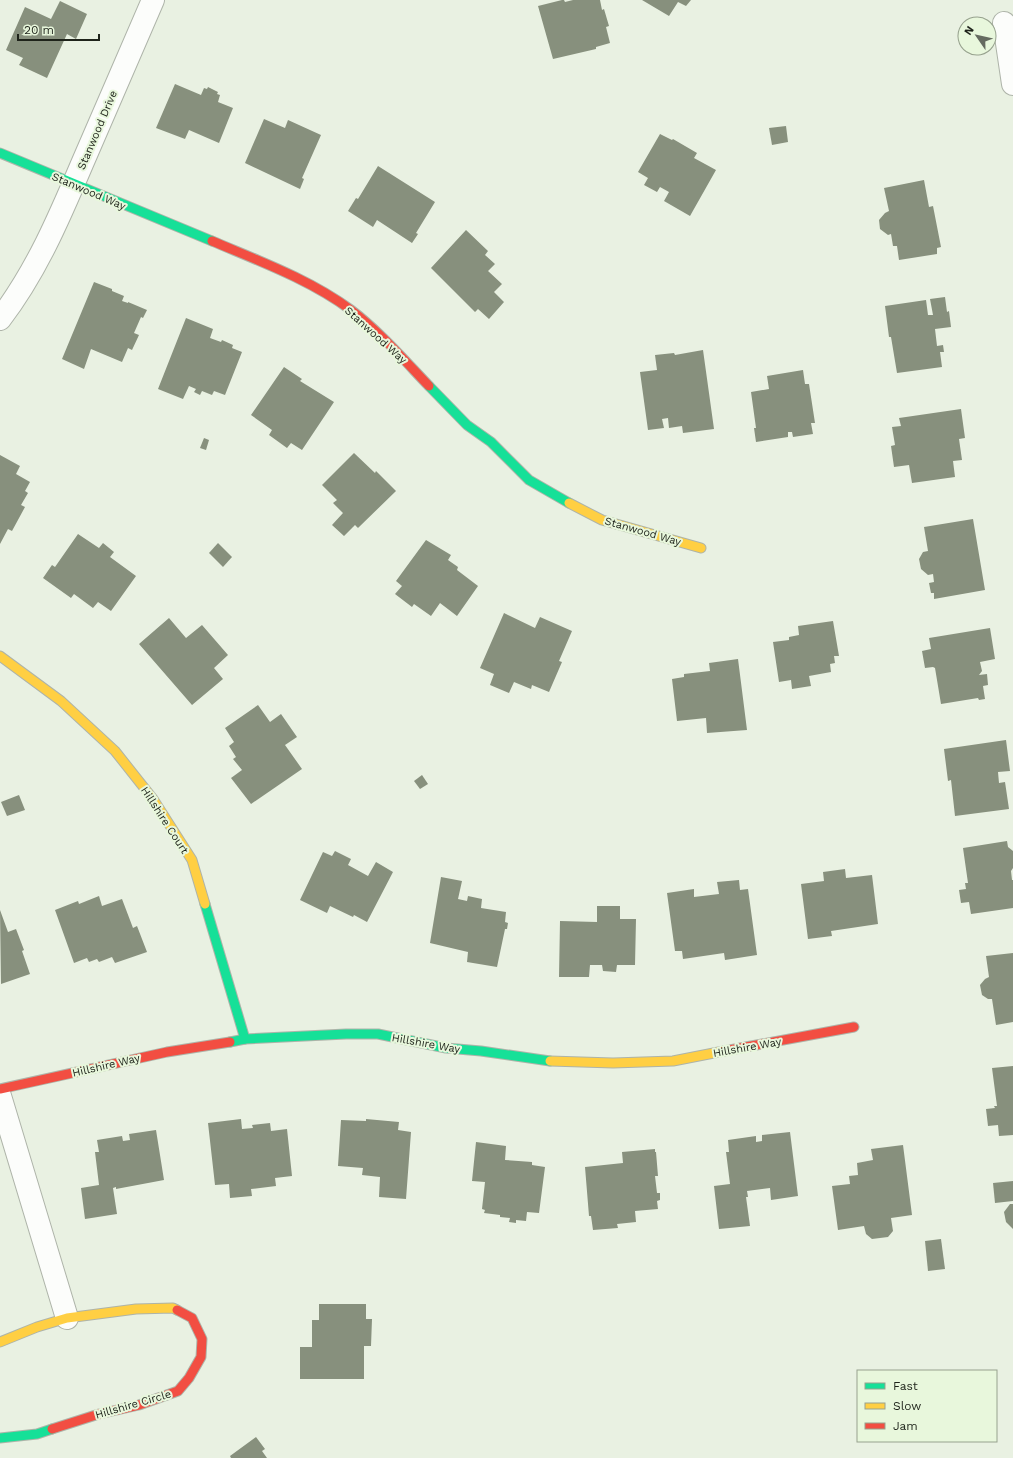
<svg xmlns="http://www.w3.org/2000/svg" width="1013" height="1458" font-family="'Work Sans',sans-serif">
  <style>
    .building { fill: #87907d }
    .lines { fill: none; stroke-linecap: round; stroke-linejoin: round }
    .street-casing { stroke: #aeb4a9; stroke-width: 24 }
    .fast-casing { stroke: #aeb4a9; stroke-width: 11 }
    .slow-casing { stroke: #aeb4a9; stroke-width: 11 }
    .jam-casing { stroke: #aeb4a9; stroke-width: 11 }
    .street { stroke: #fcfdfb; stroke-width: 22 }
    .fast { stroke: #16e098; stroke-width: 9 }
    .slow { stroke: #ffcf43; stroke-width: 9 }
    .jam { stroke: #f24e42; stroke-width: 9 }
    .labels { text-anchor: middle; stroke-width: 4; stroke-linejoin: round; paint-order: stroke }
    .street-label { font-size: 11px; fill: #1e231a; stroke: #e8f7dc }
  </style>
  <rect width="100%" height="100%" fill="#e9f1e2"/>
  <g class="building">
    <polygon points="562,0 564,0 565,2 573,0 600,0 602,10 604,9 609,26 606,27 610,43 596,47 596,49 553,59 538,6"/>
    <polygon points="642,0 691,0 686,6 678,2 669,16"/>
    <polygon points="60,1 87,14 76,39 67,34 47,78 19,65 23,58 6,50 25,7 51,19"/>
    <polygon points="175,84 201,95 204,88 207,89 208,87 218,92 217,94 220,95 218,102 233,108 219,143 189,130 185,139 156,128"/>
    <polygon points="264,119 285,128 288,120 321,135 302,178 304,179 300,189 245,163"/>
    <polygon points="786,126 788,142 772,145 769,128"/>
    <polygon points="660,134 672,140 673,139 697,153 694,158 716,170 690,216 664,201 669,192 660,187 657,192 644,185 648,178 638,172"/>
    <polygon points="378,166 435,202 416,233 418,234 412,243 377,220 373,227 348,211 356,198 358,199"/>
    <polygon points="924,180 929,207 933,206 941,247 937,248 937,254 899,260 897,246 893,246 891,234 888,235 880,229 879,220 885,213 889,211 884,188"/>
    <polygon points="466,230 488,251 485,255 495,264 488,271 502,284 494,292 504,302 489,319 478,309 475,312 431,268"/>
    <polygon points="94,282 112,289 112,291 124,296 122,301 128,303 128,302 147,310 143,318 141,317 134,333 139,335 132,350 128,348 122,362 91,349 84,369 62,359"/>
    <polygon points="945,297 947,312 949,311 951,327 935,329 937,346 943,345 944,352 940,352 942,367 897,373 891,337 889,337 885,306 926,300 928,315 933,315 930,299"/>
    <polygon points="186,318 213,329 210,338 221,342 222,340 233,345 232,348 242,352 225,395 214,391 212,395 202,391 200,395 194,392 196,389 189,386 183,399 158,389"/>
    <polygon points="703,350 714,429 683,433 682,426 669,428 668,418 662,419 664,428 648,430 640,372 657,370 655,355 674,353 675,355"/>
    <polygon points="284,367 302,379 300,381 334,402 302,450 291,443 287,448 269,435 272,430 251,415"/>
    <polygon points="803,370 805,384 809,384 815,423 811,423 813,434 793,437 792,432 788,432 788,437 756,442 754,428 756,428 751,392 769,389 767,376"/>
    <polygon points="961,409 965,438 959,439 962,460 953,461 955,477 912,483 909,465 894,467 891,446 895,445 892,427 901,426 899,418"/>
    <polygon points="204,438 209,440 206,450 200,448"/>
    <polygon points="354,453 375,473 376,471 396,491 358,528 355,525 344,536 332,525 343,513 333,503 337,500 322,485"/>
    <polygon points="0,455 20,466 16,474 30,482 25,491 28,493 21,505 25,507 12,531 8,529 0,544"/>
    <polygon points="973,519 985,590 934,599 934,593 931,593 929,583 934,582 933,574 928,575 921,569 919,559 923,552 928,551 924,527"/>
    <polygon points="78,534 99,548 103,543 114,552 110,557 136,576 111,611 98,602 93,608 74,594 71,598 43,578 52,565 55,567"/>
    <polygon points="426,540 451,555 448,560 458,567 457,570 478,586 457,616 440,603 431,616 414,604 412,607 395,594 402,586 396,581"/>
    <polygon points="218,543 232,557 223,567 209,553"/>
    <polygon points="504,613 535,628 540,617 572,631 559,661 562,662 549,692 532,685 531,689 514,682 509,693 490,685 494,674 480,668"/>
    <polygon points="169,618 186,638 202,625 228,655 214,668 223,679 192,705 139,644"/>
    <polygon points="833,621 839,656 834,656 835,663 830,664 831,672 809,676 811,686 792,689 791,680 779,682 773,642 789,640 789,637 799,635 798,626"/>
    <polygon points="990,628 995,659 980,662 982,671 979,675 987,674 988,685 983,686 985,699 979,700 978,698 941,704 935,668 933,667 925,668 922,651 931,649 929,638"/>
    <polygon points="738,659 747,730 707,733 706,718 677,721 672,679 684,677 684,674 710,671 709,663"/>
    <polygon points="258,705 270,722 281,714 297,737 285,745 302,769 251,804 231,778 242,770 233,759 236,757 229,746 234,742 225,728"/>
    <polygon points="1006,740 1010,771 998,772 999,783 1005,782 1009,809 955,816 951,780 948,781 944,749"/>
    <polygon points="422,775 428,784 420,789 414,781"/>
    <polygon points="19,795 25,810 7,816 1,802"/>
    <polygon points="1007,841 1008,847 1013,851 1013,868 1011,871 1012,880 1013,880 1013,908 971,914 969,902 961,903 959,890 966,889 965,883 968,883 963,848"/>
    <polygon points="335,851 351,859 348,865 368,876 376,862 393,872 367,922 354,915 353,917 330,906 327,913 300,900 323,852 332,856"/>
    <polygon points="845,869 846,878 872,875 878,924 831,931 832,936 808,939 801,884 824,881 823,872"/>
    <polygon points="441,877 462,881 458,899 467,901 468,896 482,899 481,908 506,912 505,922 508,923 507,929 505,929 497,967 467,962 468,952 430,943"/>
    <polygon points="739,880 740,890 748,889 757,955 725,960 724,953 683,959 682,951 675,951 667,893 694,889 694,897 719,894 717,882"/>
    <polygon points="99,896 102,906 122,899 133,928 137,926 147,952 115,963 112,957 99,962 97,959 89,962 87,958 74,963 55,910 78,901 79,904"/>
    <polygon points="597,906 620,906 620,919 636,919 635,965 617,965 616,972 603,971 602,965 590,965 589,977 559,977 560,921 597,922"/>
    <polygon points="0,910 8,932 16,929 24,950 22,951 30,974 1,984"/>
    <polygon points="1013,953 1013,1022 996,1025 992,999 988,999 982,995 980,985 985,979 989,977 986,956"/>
    <polygon points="1013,1066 1013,1135 999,1136 998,1125 988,1126 986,1109 995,1108 994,1106 997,1106 992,1068"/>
    <polygon points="241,1119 242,1129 253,1128 252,1125 270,1123 271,1131 287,1129 292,1176 275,1178 276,1186 251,1189 252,1196 230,1198 229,1184 215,1185 208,1123"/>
    <polygon points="366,1119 399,1122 398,1130 411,1132 406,1199 379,1197 380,1177 362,1175 363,1168 338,1166 341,1120 366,1121"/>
    <polygon points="156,1130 164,1180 116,1189 116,1187 113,1188 117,1214 85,1219 81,1188 99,1185 95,1152 99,1152 97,1140 122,1136 123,1141 130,1140 129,1134"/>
    <polygon points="790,1132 798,1196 771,1200 770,1188 747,1191 748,1197 746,1197 750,1226 719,1229 714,1186 730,1184 726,1152 729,1152 728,1140 756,1136 756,1142 762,1141 762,1135"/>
    <polygon points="476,1142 506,1146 505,1160 532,1162 532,1165 545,1167 539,1213 527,1212 526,1221 516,1220 516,1223 509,1222 510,1218 500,1217 500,1215 484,1213 485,1210 482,1209 485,1182 472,1181"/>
    <polygon points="903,1145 912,1215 891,1218 893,1231 888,1237 872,1239 866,1234 864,1226 838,1230 832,1186 850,1184 849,1176 858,1175 857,1163 873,1160 871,1149"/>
    <polygon points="655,1149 655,1152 656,1152 658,1176 655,1176 657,1193 660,1193 660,1200 657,1201 658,1209 635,1211 636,1222 617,1224 618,1228 593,1230 591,1216 589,1216 585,1167 623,1163 622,1152"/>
    <polygon points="1013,1181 1013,1201 995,1203 993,1183"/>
    <polygon points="1010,1204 1013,1204 1013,1229 1006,1222 1004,1212"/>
    <polygon points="941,1239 945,1269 928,1271 925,1241"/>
    <polygon points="319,1304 366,1304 366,1319 372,1319 371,1346 364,1346 364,1379 300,1379 300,1347 312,1347 312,1320 319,1320"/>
    <polygon points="256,1437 265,1449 262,1451 267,1458 231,1458 230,1456"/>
  </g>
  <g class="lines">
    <g class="street-casing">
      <g id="street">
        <polyline points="1004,23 1013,84"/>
        <path d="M0,319C36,272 59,218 82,164C106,109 129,55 153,0"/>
        <polyline points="0,1096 67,1318"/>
      </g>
    </g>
    <g class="fast-casing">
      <g id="fast">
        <polyline points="0,153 212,241"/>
        <polyline points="429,386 467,425 491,442 529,480 569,503"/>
        <polyline points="205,904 245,1039"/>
        <polyline points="230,1042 245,1039 346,1034 378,1034 446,1048 481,1051 550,1061"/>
        <polyline points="0,1438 37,1434 52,1429"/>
      </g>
    </g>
    <g class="slow-casing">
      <g id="slow">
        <polyline points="569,503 602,520 701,548"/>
        <polyline points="0,656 61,701 115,751 153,799 192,860 205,904"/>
        <polyline points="550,1061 613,1063 673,1061 724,1051"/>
        <polyline points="0,1342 37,1327 67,1318 136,1309 173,1308 177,1310"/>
      </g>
    </g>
    <g class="jam-casing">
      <g id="jam">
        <path d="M212,241C259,261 309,279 351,310C379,331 405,361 429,386"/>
        <polyline points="724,1051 854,1027"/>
        <polyline points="0,1089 167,1052 230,1042"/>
        <polyline points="52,1429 99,1414 139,1405 178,1391 189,1378 201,1357 202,1339 192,1318 177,1310"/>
      </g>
    </g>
    <use href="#street" class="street"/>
    <use href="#fast" class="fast"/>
    <use href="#slow" class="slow"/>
    <use href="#jam" class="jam"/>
  </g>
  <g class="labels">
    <g class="street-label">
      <text transform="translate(97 130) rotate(-67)" y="4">Stanwood Drive</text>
      <text transform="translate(89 191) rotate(23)" y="4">Stanwood Way</text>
      <text transform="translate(376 335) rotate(42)" y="4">Stanwood Way</text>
      <text transform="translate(643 531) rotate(16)" y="4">Stanwood Way</text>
      <text transform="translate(165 820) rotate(57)" y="4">Hillshire Court</text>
      <text transform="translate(426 1043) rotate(10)" y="4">Hillshire Way</text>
      <text transform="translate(747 1047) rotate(-10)" y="4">Hillshire Way</text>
      <text transform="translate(106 1065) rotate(-13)" y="4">Hillshire Way</text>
      <text transform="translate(133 1404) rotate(-16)" y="4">Hillshire Circle</text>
    </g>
  </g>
  <rect x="857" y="1370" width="140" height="72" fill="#e8f7dc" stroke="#97a28e"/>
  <rect x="865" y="1383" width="20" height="6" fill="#16e098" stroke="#97a28e"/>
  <text x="893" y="1390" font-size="12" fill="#1e231a">Fast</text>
  <rect x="865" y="1403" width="20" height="6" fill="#ffcf43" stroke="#97a28e"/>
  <text x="893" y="1410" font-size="12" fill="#1e231a">Slow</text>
  <rect x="865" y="1423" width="20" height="6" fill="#f24e42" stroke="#97a28e"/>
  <text x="893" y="1430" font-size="12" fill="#1e231a">Jam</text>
  <g transform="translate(977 36) rotate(304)"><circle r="19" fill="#e8f7dc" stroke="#97a28e"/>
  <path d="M0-3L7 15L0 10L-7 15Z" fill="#656b60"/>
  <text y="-6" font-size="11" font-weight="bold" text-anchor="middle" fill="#1e231a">N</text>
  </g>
  <path d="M18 34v6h81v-6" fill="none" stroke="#1e231a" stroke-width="2"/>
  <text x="24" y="34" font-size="12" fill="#1e231a" stroke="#e8f7dc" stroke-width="3" paint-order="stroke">20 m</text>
</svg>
